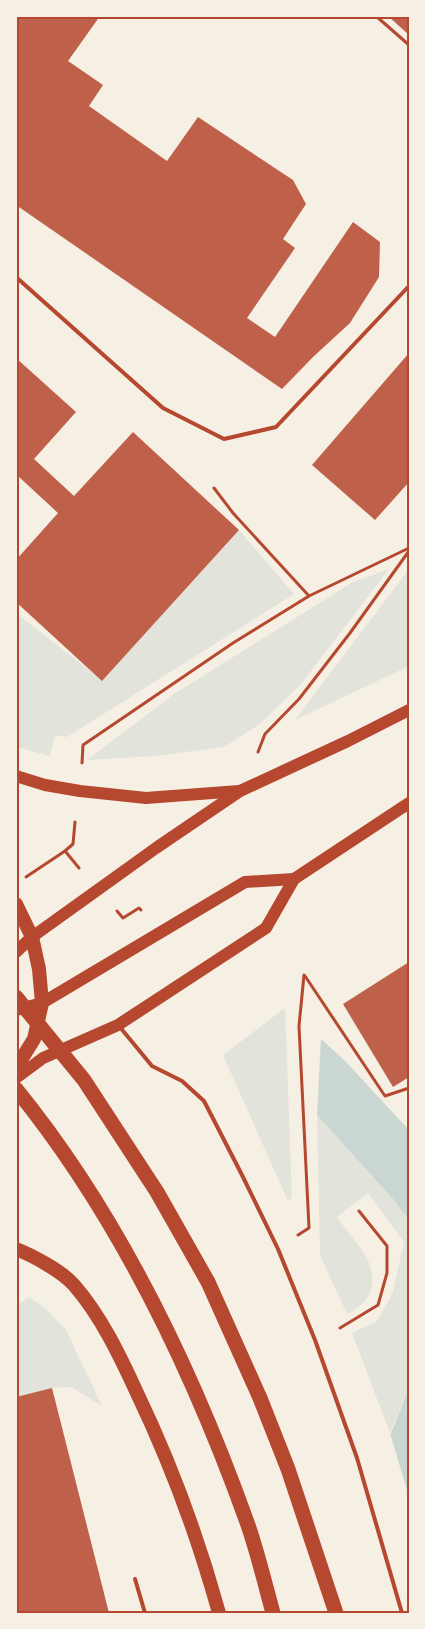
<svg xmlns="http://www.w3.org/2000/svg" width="425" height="1629" font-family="'Alegreya Sans',sans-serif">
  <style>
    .green { fill: #e2e4dc }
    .water { fill: #c9d6d2 }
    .pier { fill: #f6efe4 }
    .building { fill: #bf614a }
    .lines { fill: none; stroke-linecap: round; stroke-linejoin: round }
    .path { stroke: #b5482f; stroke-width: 3 }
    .service { stroke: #b5482f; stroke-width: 4 }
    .primary { stroke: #b5482f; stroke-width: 12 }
    .trunk { stroke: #b5482f; stroke-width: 14 }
    .motorway { stroke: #b5482f; stroke-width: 15 }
    .neatline { fill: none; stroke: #b5482f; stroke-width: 2 }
  </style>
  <rect width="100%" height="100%" fill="#f6efe4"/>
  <g class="green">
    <polygon points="239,530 294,594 67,737 55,735 50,756 16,747 16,613 102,680"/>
    <polygon points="389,569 301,684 260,724 224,747 155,756 87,760 174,694 353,582"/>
    <polygon points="409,569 409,666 295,720"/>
    <polygon points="285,1008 292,1197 288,1201 223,1055"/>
    <path d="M317,1115L393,1199L409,1220V1388L390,1433L352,1333L377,1321L392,1295L404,1242L368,1193L337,1217C345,1230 364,1249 369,1263C378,1286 369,1304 347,1314L320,1255Z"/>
    <polygon points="29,1297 45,1308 66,1330 102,1406 71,1387 52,1388 16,1397 16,1306"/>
  </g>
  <g class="water">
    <polygon points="321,1039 346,1062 409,1130 409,1220 393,1199 317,1115"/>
    <polygon points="409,1388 409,1592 375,1474"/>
  </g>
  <polygon class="pier" points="390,1433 409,1497 409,1594 398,1588 375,1542 369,1507 373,1473 383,1446"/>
  <g class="building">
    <polygon points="16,16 100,16 68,61 103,85 89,106 167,161 198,117 293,180 306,204 283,239 295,248 247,318 275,337 353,222 380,242 379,277 350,323 313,357 282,389 16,205"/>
    <polygon points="388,16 409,16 409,35"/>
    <polygon points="409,353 409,482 375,520 312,465"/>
    <polygon points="16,358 76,412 34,459 74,496 133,432 239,530 102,681 16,602 16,560 58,513 18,476 16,478"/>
    <polygon points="409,962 409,1077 393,1087 343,1004"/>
    <polygon points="52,1388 109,1613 16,1613 16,1397"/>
  </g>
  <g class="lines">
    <g class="path">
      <polyline points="376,16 409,45"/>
      <polyline points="214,488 233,513 309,596"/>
      <polyline points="258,752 265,734 299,699 350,633 409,551"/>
      <polyline points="82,763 83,745 233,643 309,596 409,548"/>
      <polyline points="75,822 73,844 65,851 79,868"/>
      <polyline points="26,877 65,851"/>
      <polyline points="117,911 123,918 139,908 141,910"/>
      <polyline points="305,976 385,1096 409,1088"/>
      <polyline points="298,1235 309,1228 299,1026 304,975"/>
      <polyline points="340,1328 378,1305 387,1273 387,1246 359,1211"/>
    </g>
    <g class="service">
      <polyline points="16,277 163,408 224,439 276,427 409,286"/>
      <polyline points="119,1026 152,1066 182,1081 204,1101 242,1175 278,1249 315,1340 357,1458 402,1613"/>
      <polyline points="135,1579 145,1613"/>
    </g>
    <g class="primary">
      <polyline points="16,776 45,785 80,791 146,798 239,791"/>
      <polyline points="16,952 32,937 156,848 240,791 348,741 409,710"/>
      <polyline points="16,1010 42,1003 245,882 294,879"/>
      <polyline points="16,1078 43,1058 118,1025 266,928 294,879 409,803"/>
    </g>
    <g class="trunk">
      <polyline points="16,904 32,937 39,969 42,1003 34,1039 16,1068"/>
      <path d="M16,1249C32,1255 63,1272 74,1285C101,1316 120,1356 137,1393C171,1464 198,1537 219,1613"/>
    </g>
    <g class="motorway">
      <polyline points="16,997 84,1080 157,1192 208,1282 260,1398 288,1469 336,1613"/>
      <path d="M16,1089C120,1217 193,1371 248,1525C258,1554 265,1584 273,1613"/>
    </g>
  </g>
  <rect width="425" height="1629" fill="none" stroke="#f6efe4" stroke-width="35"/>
  <rect x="18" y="18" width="390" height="1594" class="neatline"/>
</svg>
